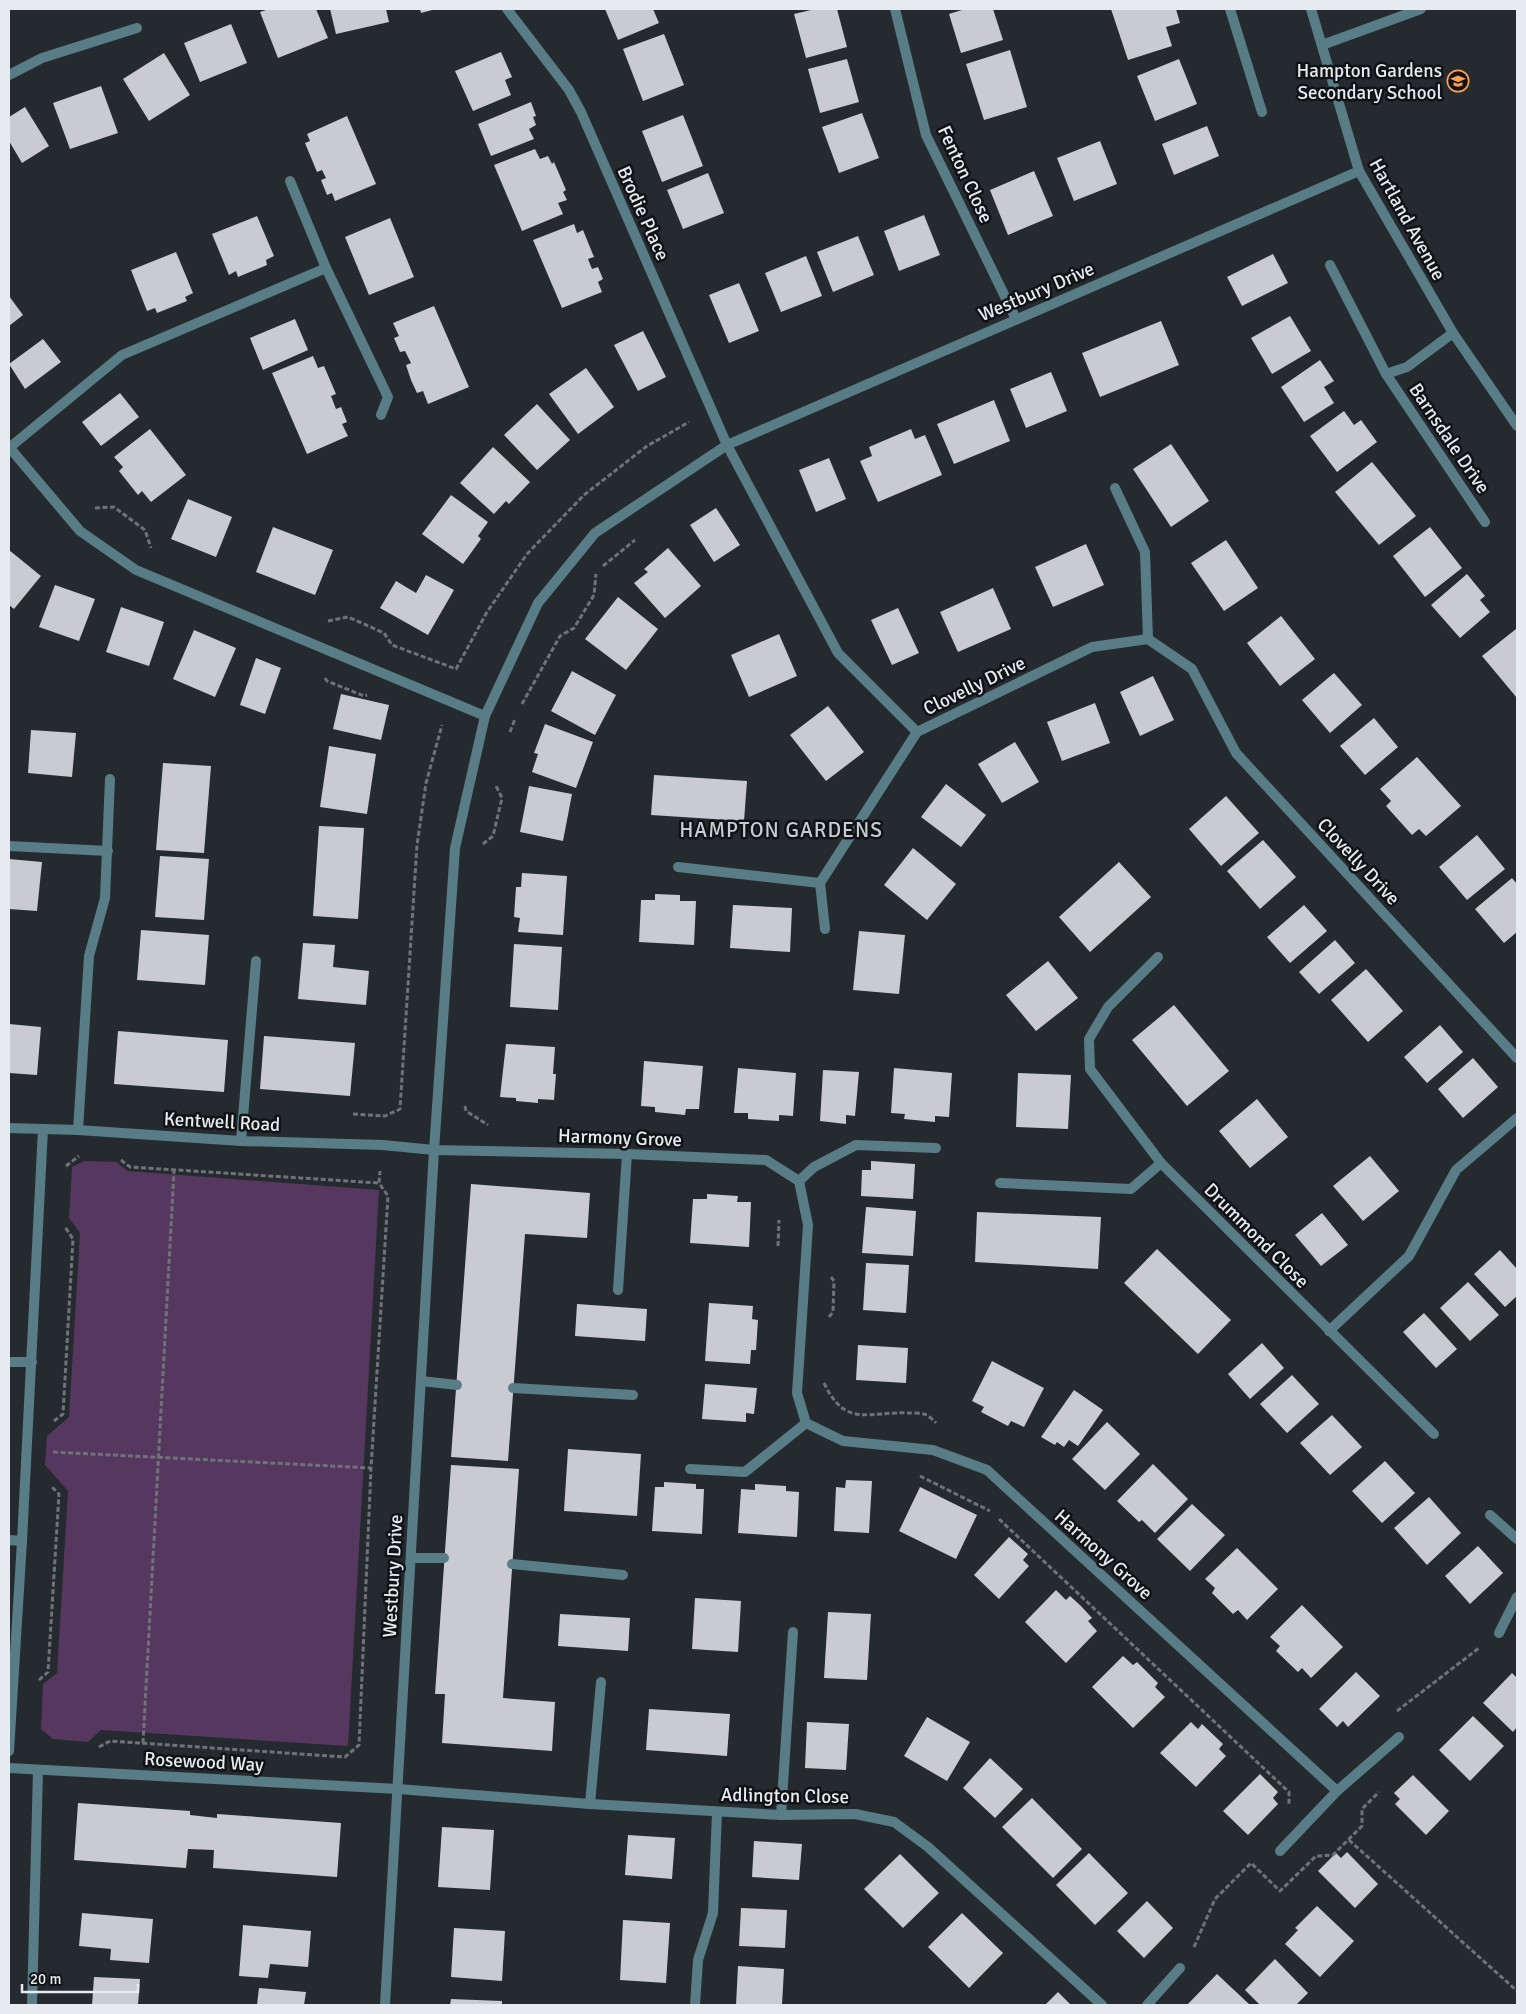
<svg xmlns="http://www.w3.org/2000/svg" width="1526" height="2014" font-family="Signika,sans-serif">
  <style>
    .green { fill: #553760 }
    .building { fill: #c9cad2 }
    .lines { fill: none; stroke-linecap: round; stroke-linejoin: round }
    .path { stroke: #6f7378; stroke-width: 3; stroke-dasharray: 5 2.5; stroke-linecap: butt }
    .service { stroke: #587d86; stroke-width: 10 }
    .minor { stroke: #587d86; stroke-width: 10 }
    .tertiary { stroke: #587d86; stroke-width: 10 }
    .labels { text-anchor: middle; stroke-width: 5; stroke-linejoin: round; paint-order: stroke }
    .poi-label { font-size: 19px; fill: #e7eaee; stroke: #101215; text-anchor: end }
    .street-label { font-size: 19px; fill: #e7eaee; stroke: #101215 }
    .quarter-label { font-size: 21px; letter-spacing: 1px; fill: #c5ccd2; stroke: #101215 }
  </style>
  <rect width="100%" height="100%" fill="#252a2f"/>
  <polygon class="green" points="84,1161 116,1162 128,1171 379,1190 348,1746 101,1730 88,1742 53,1739 41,1729 43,1684 57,1673 68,1491 45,1465 47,1436 69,1417 80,1233 69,1218 72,1167"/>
  <g class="building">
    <polygon points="269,9 316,9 328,38 278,58 260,12"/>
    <polygon points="330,9 386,9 389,22 336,34"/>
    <polygon points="420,9 436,9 421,13"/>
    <polygon points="605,9 653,9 659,23 618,40"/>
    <polygon points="815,9 837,9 847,47 806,58 794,14"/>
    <polygon points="965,9 993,9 1003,40 961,53 949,14"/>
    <polygon points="1111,9 1176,9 1180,23 1166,27 1172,46 1128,60"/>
    <polygon points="231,24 247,63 200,82 184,43"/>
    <polygon points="664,34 684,85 643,101 623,49"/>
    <polygon points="1010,50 1027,107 984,120 966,64"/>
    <polygon points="501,52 512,77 505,80 511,95 473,111 455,71"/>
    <polygon points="164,53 190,95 149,121 123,79"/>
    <polygon points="847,59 859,102 820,113 808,69"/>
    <polygon points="1179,59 1197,104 1155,121 1137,76"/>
    <polygon points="101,86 118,133 70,149 53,103"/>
    <polygon points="531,102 536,116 533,117 536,125 529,129 534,139 491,156 478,124"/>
    <polygon points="25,107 49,146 22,163 9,141 9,117"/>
    <polygon points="862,113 879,158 839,173 822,127"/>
    <polygon points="683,115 703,166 662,182 642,131"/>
    <polygon points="347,116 376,184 335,201 332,193 327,195 321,180 326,178 322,170 317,172 305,143 310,141 307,134"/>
    <polygon points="1207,126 1219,156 1174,175 1162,144"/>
    <polygon points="1100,141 1117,184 1074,201 1057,158"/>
    <polygon points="535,149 540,159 548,156 552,164 554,162 566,190 563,192 567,200 558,203 563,214 522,231 494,165"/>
    <polygon points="1034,171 1053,216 1008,235 990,190"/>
    <polygon points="708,173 724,213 683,229 667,190"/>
    <polygon points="924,215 940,255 899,271 884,231"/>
    <polygon points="257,216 274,256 266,260 267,265 238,277 236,271 229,275 212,234"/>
    <polygon points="390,218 414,277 369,295 345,237"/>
    <polygon points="574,224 577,233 583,230 594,257 588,259 592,269 598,267 603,279 598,282 602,292 562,308 533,240"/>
    <polygon points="858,236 874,275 833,292 817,252"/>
    <polygon points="176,252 193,293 185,297 187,301 157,313 155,308 147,311 131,270"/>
    <polygon points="1273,254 1288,283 1242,306 1227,277"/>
    <polygon points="806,256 822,296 781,312 765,273"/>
    <polygon points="739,283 759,331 729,343 709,295"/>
    <polygon points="9,296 23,315 9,326"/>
    <polygon points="434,306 469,387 428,404 423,391 417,393 411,380 406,365 411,363 405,351 400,352 394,338 399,336 393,323"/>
    <polygon points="1290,316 1311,351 1272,374 1251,338"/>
    <polygon points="295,319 308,350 263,370 250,338"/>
    <polygon points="1161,321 1179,365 1100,397 1082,353"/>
    <polygon points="643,331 666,377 638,391 614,345"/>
    <polygon points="43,339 61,362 25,389 9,364"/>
    <polygon points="313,356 318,368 324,366 336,394 331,396 336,409 341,407 347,422 342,424 348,436 307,454 272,373"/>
    <polygon points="1320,360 1334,381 1324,387 1334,403 1304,422 1281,387"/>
    <polygon points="586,368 614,407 578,434 549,394"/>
    <polygon points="1051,372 1067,411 1026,428 1010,389"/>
    <polygon points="120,393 139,417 101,446 82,422"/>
    <polygon points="994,400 1010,441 954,464 937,424"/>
    <polygon points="537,404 570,440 537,470 504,435"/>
    <polygon points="1344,411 1354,425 1361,420 1377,442 1337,472 1310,436"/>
    <polygon points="150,429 186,475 151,502 142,491 138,495 119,471 123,467 114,457"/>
    <polygon points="911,429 915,439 925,435 942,475 878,502 860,461 872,456 869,447"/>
    <polygon points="1171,444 1209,501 1171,527 1133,469"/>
    <polygon points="493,447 530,482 509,504 506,501 494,514 460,483"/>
    <polygon points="829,458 846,499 816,512 799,470"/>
    <polygon points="1372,462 1416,516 1379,545 1335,492"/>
    <polygon points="451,495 488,522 478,536 481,539 463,564 422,534"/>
    <polygon points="188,499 232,517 216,557 171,539"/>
    <polygon points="716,508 740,545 714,562 690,525"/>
    <polygon points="273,527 333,550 315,595 256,572"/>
    <polygon points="1430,527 1462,568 1425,597 1393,556"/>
    <polygon points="1226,540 1258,588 1224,611 1191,563"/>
    <polygon points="1086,544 1104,585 1053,607 1035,567"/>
    <polygon points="668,548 701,586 665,618 634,583 648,572 644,569"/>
    <polygon points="9,550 41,576 14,609 9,605"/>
    <polygon points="1467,574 1485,596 1480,600 1490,612 1460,638 1431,605"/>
    <polygon points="426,575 454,590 428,635 380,608 396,581 416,593"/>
    <polygon points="55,585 95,599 79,641 39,627"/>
    <polygon points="993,588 1011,629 958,652 940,612"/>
    <polygon points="618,597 658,629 626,670 585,639"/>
    <polygon points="121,607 164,622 149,666 106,652"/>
    <polygon points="898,608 919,653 892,665 871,620"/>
    <polygon points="1281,616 1315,659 1280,686 1247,643"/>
    <polygon points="1516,629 1517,630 1517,698 1482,656"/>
    <polygon points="194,630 236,648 215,697 173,679"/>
    <polygon points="779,634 797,676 749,697 731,655"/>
    <polygon points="256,658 281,668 265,714 240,705"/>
    <polygon points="572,671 616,695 595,735 551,711"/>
    <polygon points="1334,673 1362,705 1330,733 1302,700"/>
    <polygon points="1153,676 1174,720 1140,736 1120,692"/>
    <polygon points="341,694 389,705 381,740 333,729"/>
    <polygon points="1095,703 1110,743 1062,761 1047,722"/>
    <polygon points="828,706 864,752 826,781 790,735"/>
    <polygon points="1374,718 1398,747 1365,775 1340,746"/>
    <polygon points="545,724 593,742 576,788 532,772 538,754 534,753"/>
    <polygon points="31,730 76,733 72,777 28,773"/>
    <polygon points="1015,742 1039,782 1002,803 978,764"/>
    <polygon points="329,746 376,754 367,814 320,807"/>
    <polygon points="1417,757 1461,806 1426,836 1419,829 1412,835 1386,806 1391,801 1380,789"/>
    <polygon points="163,763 211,766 204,853 156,850"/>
    <polygon points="654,775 747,781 744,821 651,815"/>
    <polygon points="946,784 986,815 961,847 921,817"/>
    <polygon points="529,786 572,794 563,841 520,832"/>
    <polygon points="1226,796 1259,833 1221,866 1189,829"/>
    <polygon points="319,826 364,828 358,919 313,916"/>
    <polygon points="1477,835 1505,869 1467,900 1439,867"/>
    <polygon points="1263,840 1296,877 1260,909 1227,871"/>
    <polygon points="913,848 956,884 927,920 884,885"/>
    <polygon points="160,856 209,859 204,920 155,917"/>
    <polygon points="9,859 42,862 37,911 9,909"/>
    <polygon points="1119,862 1151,897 1090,952 1059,917"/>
    <polygon points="522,873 567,876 563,935 518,932 520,918 514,917 516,887 521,887"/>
    <polygon points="1512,878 1517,884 1517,932 1504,943 1475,909"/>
    <polygon points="655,894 680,895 680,901 696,901 694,945 639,942 641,900 655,900"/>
    <polygon points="733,905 792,908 790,952 730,948"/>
    <polygon points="1304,905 1327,931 1290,963 1267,937"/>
    <polygon points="141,930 209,935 205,985 137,980"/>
    <polygon points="859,931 905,935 899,994 853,990"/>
    <polygon points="1335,940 1355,963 1319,994 1299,972"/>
    <polygon points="303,943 335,945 333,967 369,971 366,1005 298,999"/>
    <polygon points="514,944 562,947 558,1010 510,1007"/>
    <polygon points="1048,961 1078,998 1036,1031 1006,995"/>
    <polygon points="1366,969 1403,1011 1368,1042 1331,1000"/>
    <polygon points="1174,1005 1229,1071 1187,1106 1132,1040"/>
    <polygon points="9,1024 41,1027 37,1075 9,1073"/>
    <polygon points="1440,1025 1463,1052 1427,1083 1404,1057"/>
    <polygon points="118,1031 228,1040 224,1092 114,1084"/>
    <polygon points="264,1036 355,1043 350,1096 260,1089"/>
    <polygon points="506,1044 555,1047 553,1074 556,1074 554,1100 538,1099 538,1103 516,1101 516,1098 500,1097"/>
    <polygon points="1473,1058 1498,1087 1463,1118 1438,1089"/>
    <polygon points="644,1061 703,1066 699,1109 686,1109 685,1115 655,1112 655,1107 641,1106"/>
    <polygon points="738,1068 796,1073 793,1116 779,1115 779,1121 748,1119 748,1113 734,1113"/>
    <polygon points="894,1068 952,1073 949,1117 935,1116 935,1122 904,1119 905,1114 891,1113"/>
    <polygon points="823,1070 859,1072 855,1116 846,1115 846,1124 820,1121"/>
    <polygon points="1018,1073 1071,1075 1068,1129 1016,1127"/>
    <polygon points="1257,1099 1288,1137 1250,1168 1219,1131"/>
    <polygon points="1370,1156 1399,1191 1363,1221 1333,1186"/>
    <polygon points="871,1161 915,1164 913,1199 861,1196 862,1170 871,1170"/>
    <polygon points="471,1184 590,1193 587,1238 525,1234 508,1461 451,1457"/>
    <polygon points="707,1194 738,1196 737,1202 751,1202 749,1247 690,1243 693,1199 707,1199"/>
    <polygon points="866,1207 916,1211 913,1256 862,1253"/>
    <polygon points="977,1212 1101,1217 1098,1269 975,1262"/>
    <polygon points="1322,1213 1348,1245 1321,1266 1295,1235"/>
    <polygon points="1157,1249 1231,1320 1198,1354 1124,1283"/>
    <polygon points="1500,1250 1517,1269 1517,1296 1505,1307 1474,1274"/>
    <polygon points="866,1263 909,1265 906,1313 863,1310"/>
    <polygon points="1468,1282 1499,1315 1470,1341 1440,1308"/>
    <polygon points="709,1303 753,1306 752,1319 758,1320 756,1350 751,1350 750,1364 705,1361"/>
    <polygon points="577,1304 647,1309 645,1341 575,1336"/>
    <polygon points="1424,1313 1457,1349 1436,1368 1403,1332"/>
    <polygon points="1262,1343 1284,1368 1250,1399 1228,1374"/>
    <polygon points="858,1345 908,1348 906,1383 856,1380"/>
    <polygon points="992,1361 1044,1388 1024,1427 1011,1421 1008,1426 981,1412 984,1407 972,1401"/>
    <polygon points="1292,1375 1319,1404 1287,1433 1260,1404"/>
    <polygon points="705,1384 757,1388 754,1414 746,1413 746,1422 702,1419"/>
    <polygon points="1074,1390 1103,1410 1078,1446 1069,1440 1064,1447 1057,1442 1055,1445 1041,1437"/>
    <polygon points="1332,1415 1362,1447 1330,1475 1300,1443"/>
    <polygon points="1107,1422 1140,1454 1105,1490 1072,1459"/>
    <polygon points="568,1449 641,1454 637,1516 564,1511"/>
    <polygon points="1385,1461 1415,1493 1382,1523 1352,1491"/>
    <polygon points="1153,1464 1188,1499 1155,1533 1142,1520 1139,1522 1117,1501"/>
    <polygon points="451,1465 519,1469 503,1698 555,1702 552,1751 442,1743 445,1694 435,1694"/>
    <polygon points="846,1480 872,1481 869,1533 834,1531 836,1487 845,1488"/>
    <polygon points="664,1482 696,1484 696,1489 704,1489 702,1534 652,1531 655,1487 664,1487"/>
    <polygon points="755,1484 786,1486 786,1491 799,1492 797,1537 738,1533 741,1489 755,1490"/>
    <polygon points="920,1487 977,1515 956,1559 899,1531"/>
    <polygon points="1429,1497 1461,1533 1427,1565 1394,1528"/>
    <polygon points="1192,1504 1225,1535 1190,1571 1157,1539"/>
    <polygon points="1009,1537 1028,1554 1023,1560 1029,1566 999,1599 974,1575"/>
    <polygon points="1478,1546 1503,1573 1470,1604 1445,1576"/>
    <polygon points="1237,1548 1278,1589 1247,1620 1238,1610 1233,1614 1212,1593 1215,1588 1205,1579"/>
    <polygon points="1056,1590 1066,1600 1070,1596 1081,1606 1092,1618 1088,1621 1097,1631 1066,1663 1025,1622"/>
    <polygon points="695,1598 741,1601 738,1652 692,1649"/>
    <polygon points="1302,1605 1343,1647 1311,1678 1302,1668 1298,1672 1276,1651 1280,1646 1270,1637"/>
    <polygon points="828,1612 871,1614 867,1680 824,1678"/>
    <polygon points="560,1614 630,1618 628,1651 558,1646"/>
    <polygon points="1123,1656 1133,1665 1137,1662 1158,1683 1155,1687 1165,1697 1133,1728 1092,1687"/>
    <polygon points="1356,1672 1380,1696 1348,1727 1343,1721 1337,1727 1319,1709"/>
    <polygon points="1512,1673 1517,1678 1517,1727 1513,1732 1483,1703"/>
    <polygon points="649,1709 730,1714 727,1756 646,1750"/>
    <polygon points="1473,1716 1504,1746 1470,1781 1439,1750"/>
    <polygon points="927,1717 970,1742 947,1781 904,1756"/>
    <polygon points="807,1722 849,1724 846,1770 805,1768"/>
    <polygon points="1191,1722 1198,1729 1202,1724 1223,1744 1219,1749 1226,1756 1196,1787 1160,1753"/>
    <polygon points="990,1758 1023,1789 995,1818 963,1788"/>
    <polygon points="1260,1774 1278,1792 1273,1798 1278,1804 1248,1835 1223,1811"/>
    <polygon points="1413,1775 1449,1811 1426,1835 1395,1804 1400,1799 1394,1793"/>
    <polygon points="1032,1798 1082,1849 1053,1878 1002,1827"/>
    <polygon points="78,1803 190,1811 190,1815 217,1818 217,1814 341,1823 337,1877 213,1868 214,1850 188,1849 186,1868 74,1860"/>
    <polygon points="442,1827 494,1830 490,1890 438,1887"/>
    <polygon points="628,1835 675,1838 672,1879 625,1875"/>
    <polygon points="754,1841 802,1844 799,1880 752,1877"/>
    <polygon points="1347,1852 1378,1884 1355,1908 1318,1871 1336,1853 1341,1858"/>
    <polygon points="1089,1853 1128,1893 1095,1925 1056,1885"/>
    <polygon points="900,1854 939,1893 903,1928 864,1889"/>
    <polygon points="1147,1901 1173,1928 1144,1958 1117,1931"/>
    <polygon points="1317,1906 1354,1941 1320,1977 1285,1944 1298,1930 1295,1928"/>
    <polygon points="741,1908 787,1910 785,1948 739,1946"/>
    <polygon points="82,1913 153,1919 149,1963 110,1960 111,1949 79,1946"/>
    <polygon points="962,1913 1003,1953 969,1988 928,1947"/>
    <polygon points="623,1920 670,1923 666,1983 620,1980"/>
    <polygon points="243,1925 311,1931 308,1967 270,1964 268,1978 239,1976"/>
    <polygon points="454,1928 505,1931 502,1981 451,1977"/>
    <polygon points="1275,1959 1308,1993 1296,2005 1260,2005 1245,1990"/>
    <polygon points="738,1966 784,1969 782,2005 736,2005"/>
    <polygon points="1217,1974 1250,2005 1187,2005"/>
    <polygon points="94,1977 140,1979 138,2005 92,2005"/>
    <polygon points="259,1988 306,1992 304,2005 257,2005"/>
    <polygon points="1058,1992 1071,2005 1045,2005"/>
    <polygon points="451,1999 502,2001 502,2005 450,2005"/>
  </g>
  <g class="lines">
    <g class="path">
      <polyline points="95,508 114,507 145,530 151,548"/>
      <polyline points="603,566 635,540"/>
      <polyline points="328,621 348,617 384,633 392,645 456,669 487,612 527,554 584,495 647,446 689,422"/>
      <polyline points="325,678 327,681 364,696 367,695"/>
      <polyline points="522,704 560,636 574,628 594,595 596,574"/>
      <polyline points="510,732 515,719"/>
      <polyline points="483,844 493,836 502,798 496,786"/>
      <polyline points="465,1106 466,1111 488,1125"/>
      <polyline points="353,1114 385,1116 400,1109 417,845 426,783 442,725"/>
      <polyline points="121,1160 130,1167 379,1183"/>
      <polyline points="66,1166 79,1156"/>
      <polyline points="778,1246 779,1220"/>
      <polyline points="829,1317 833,1312 834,1281 831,1277"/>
      <path d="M824,1383C846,1429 868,1411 909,1413C913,1413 920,1413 924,1414C928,1415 933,1420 936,1423"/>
      <polyline points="54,1421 63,1414 73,1239 65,1227"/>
      <polyline points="53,1452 371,1468"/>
      <polyline points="920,1476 990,1511"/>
      <polyline points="999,1519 1289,1792 1289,1804"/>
      <polyline points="39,1680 48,1672 59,1494 51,1486"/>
      <polyline points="1397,1711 1479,1648"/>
      <polyline points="143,1743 174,1171"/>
      <polyline points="99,1747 110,1741 345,1757 359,1745 371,1468 388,1196 379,1183 380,1171"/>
      <polyline points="1349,1840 1517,1991"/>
      <polyline points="1194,1947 1215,1899 1251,1863 1280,1891 1316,1856 1333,1855 1362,1826 1362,1809 1379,1792"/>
    </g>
    <g class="service">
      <polyline points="1322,45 1421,9"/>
      <polyline points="241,1141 256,961"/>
      <polyline points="618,1290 627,1154"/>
      <polyline points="9,1362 32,1362"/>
      <polyline points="421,1381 457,1385"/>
      <polyline points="513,1388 633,1395"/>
      <polyline points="9,1540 22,1541"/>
      <polyline points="411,1558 444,1558"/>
      <polyline points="512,1564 623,1575"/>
      <polyline points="590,1804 601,1682"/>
      <polyline points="781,1815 793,1632"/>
    </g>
    <g class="minor">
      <polyline points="507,9 569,90 581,112 727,445 838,653 917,732 1092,647 1148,639 1192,669 1236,753 1517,1058"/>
      <polyline points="895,9 926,135 1016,319"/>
      <polyline points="1230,9 1262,112"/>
      <polyline points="9,75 42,58 137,28"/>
      <polyline points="290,181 326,268 388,397 381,415"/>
      <polyline points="1330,265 1386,374 1485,522"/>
      <polyline points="1386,374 1407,367 1453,333"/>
      <polyline points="9,447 80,531 136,570 485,716"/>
      <polyline points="9,448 122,355 326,268"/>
      <polyline points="1115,488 1145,552 1148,639"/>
      <polyline points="9,846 108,851"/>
      <polyline points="678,867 820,883 825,929"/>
      <polyline points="820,883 917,732"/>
      <polyline points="1158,957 1108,1007 1089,1039 1090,1069 1161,1163 1434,1434"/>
      <polyline points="9,1128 78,1130 241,1141 383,1145 434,1150 627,1154 766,1160 799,1181 808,1225 797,1393 806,1423 843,1441 933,1450 987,1470 1337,1791"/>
      <polyline points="78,1130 89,956 105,898 110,779"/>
      <polyline points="799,1181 814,1167 856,1145 936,1148"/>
      <polyline points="1000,1183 1131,1189 1161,1163"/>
      <polyline points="1329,1331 1409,1256 1456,1170 1517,1118"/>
      <polyline points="690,1469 745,1472 806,1423"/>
      <polyline points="1490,1515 1517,1539"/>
      <polyline points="1499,1633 1517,1597"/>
      <polyline points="9,1751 22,1541 43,1129"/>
      <polyline points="9,1768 398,1789 590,1804 781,1815 855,1814 894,1822 928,1847 1102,2005"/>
      <polyline points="1280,1851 1337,1791 1399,1737"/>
      <polyline points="32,2005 38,1770"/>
      <polyline points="385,2005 434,1150 455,848 485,716 538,603 595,533 727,445 1359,171"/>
      <polyline points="695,2005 698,1960 713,1913 717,1812"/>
      <polyline points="1147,2005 1180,1968"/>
    </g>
    <polyline class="tertiary" points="1311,9 1359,171 1453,333 1517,426"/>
  </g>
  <defs>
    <g id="school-ring" transform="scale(1.125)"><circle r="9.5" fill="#101215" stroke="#fb9e51" stroke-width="1.5"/><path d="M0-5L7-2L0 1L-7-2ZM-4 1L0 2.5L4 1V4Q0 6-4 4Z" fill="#fb9e51"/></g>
  </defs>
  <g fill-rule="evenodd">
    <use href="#school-ring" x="1458" y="81"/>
  </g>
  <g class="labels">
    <g class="poi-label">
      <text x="1442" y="77">Hampton Gardens<tspan x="1442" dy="22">Secondary School</tspan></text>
    </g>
    <g class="street-label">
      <text transform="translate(966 174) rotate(65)" y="7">Fenton Close</text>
      <text transform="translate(644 213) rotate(66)" y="7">Brodie Place</text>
      <text transform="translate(1408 219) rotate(61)" y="7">Hartland Avenue</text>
      <text transform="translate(1036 291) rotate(-23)" y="7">Westbury Drive</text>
      <text transform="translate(1450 438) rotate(56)" y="7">Barnsdale Drive</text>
      <text transform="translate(974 685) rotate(-26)" y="7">Clovelly Drive</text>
      <text transform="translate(1359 861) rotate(47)" y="7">Clovelly Drive</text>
      <text transform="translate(222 1121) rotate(3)" y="7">Kentwell Road</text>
      <text transform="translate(620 1137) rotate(2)" y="7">Harmony Grove</text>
      <text transform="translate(1257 1235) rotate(45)" y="7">Drummond Close</text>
      <text transform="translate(1104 1554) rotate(42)" y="7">Harmony Grove</text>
      <text transform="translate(392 1576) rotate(-87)" y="7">Westbury Drive</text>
      <text transform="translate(204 1761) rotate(3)" y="7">Rosewood Way</text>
      <text transform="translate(785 1795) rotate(1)" y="7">Adlington Close</text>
    </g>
    <g class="quarter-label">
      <text x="781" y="837">HAMPTON GARDENS</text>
    </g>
  </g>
  <rect width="1526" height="2014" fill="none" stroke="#e7eaee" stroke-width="20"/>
  <path d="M22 1984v8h116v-8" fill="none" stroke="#e7eaee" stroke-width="2.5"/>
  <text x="30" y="1984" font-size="15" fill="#e7eaee" stroke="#101215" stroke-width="4" paint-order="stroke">20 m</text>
</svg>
